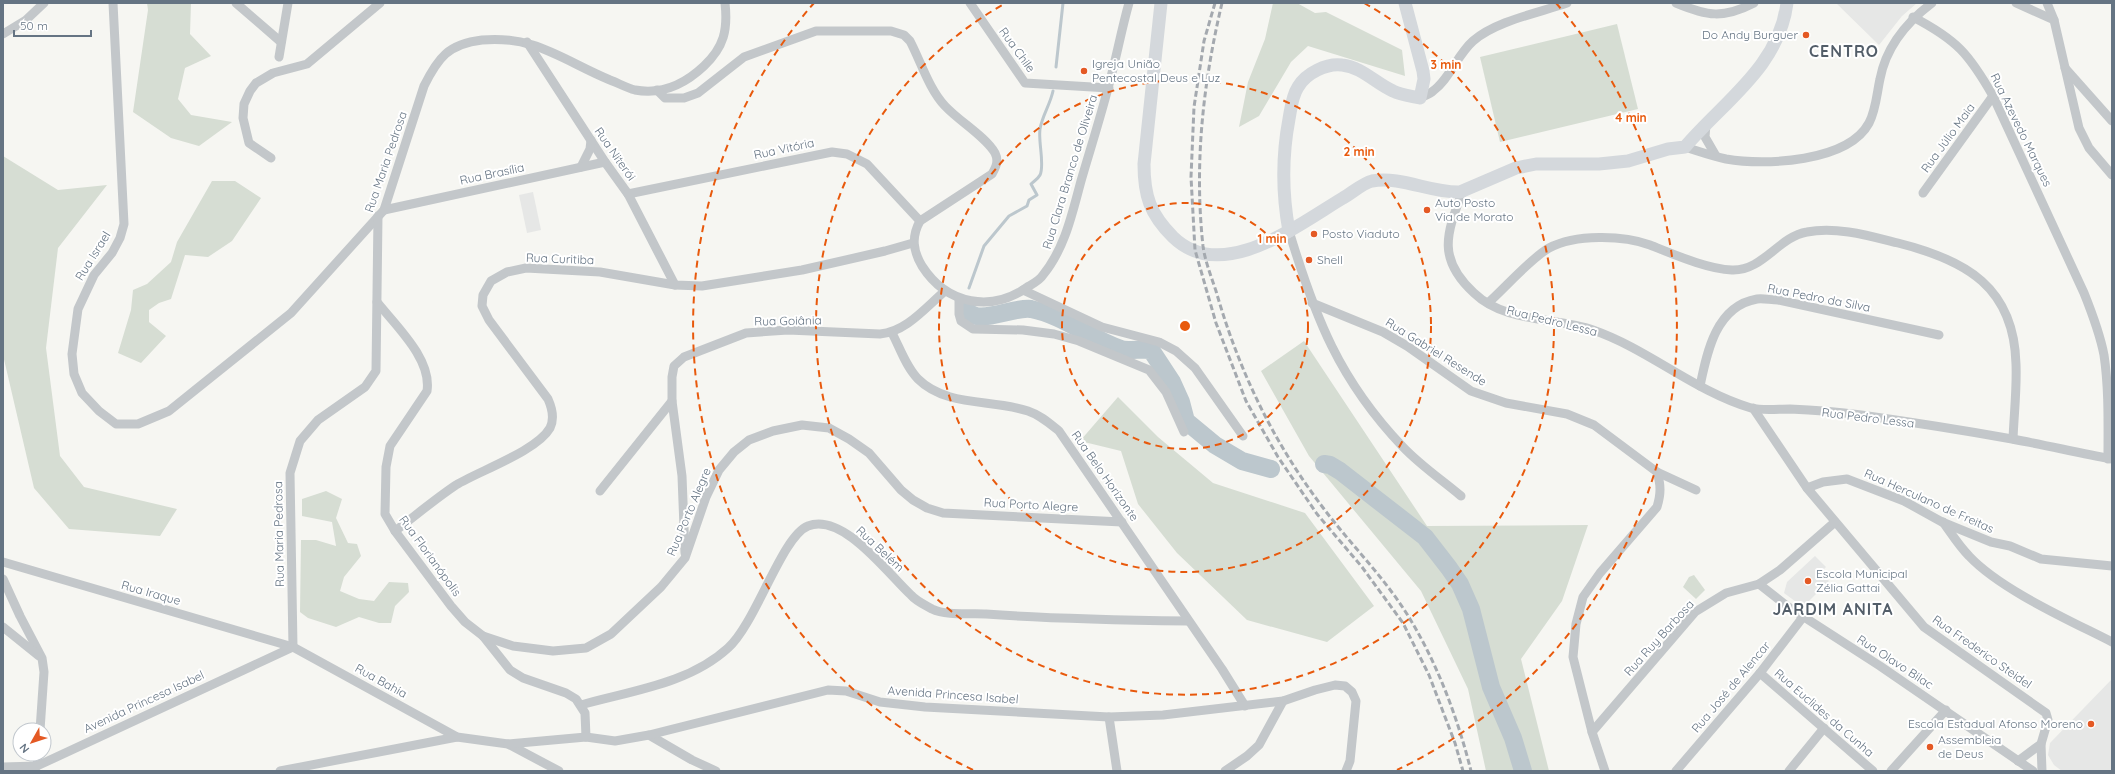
<svg xmlns="http://www.w3.org/2000/svg" width="2115" height="774" font-family="Quicksand,sans-serif">
  <style>
    .built { fill: #e6e7e6 }
    .green { fill: #d6ddd3 }
    .lines { fill: none; stroke-linecap: round; stroke-linejoin: round }
    .stream { stroke: #bcc7cd; stroke-width: 3 }
    .river { stroke: #bcc7cd; stroke-width: 18 }
    .minor { stroke: #c3c7ca; stroke-width: 9 }
    .secondary { stroke: #d4d8dc; stroke-width: 13 }
    .rail { stroke: #a4a9af; stroke-width: 3; stroke-dasharray: 6 3; stroke-linecap: butt }
    .ring { fill: none; stroke: #e8590c; stroke-width: 2; stroke-dasharray: 7 5 }
    .poi-dot { fill: #e45924; stroke: #fff; stroke-width: 1.5 }
    .labels { text-anchor: middle; stroke-width: 4; stroke-linejoin: round; paint-order: stroke }
    .poi-label { font-size: 12px; fill: #657483; stroke: #fff; text-anchor: start }
    .street-label { font-size: 12px; fill: #657483; stroke: #fff }
    .district-label { font-size: 16px; font-weight: bold; letter-spacing: 1px; fill: #535e69; stroke: #fff }
    .centre { fill: #e8590c; stroke: #fff; stroke-width: 2 }
    .ring-label { font-size: 12px; text-anchor: middle; font-weight: bold; fill: #e8590c; stroke: #fff; stroke-width: 4; stroke-linejoin: round; paint-order: stroke }
  </style>
  <rect width="100%" height="100%" fill="#f6f6f2"/>
  <g class="built">
    <polygon points="1836,3 1917,3 1902,16 1879,45"/>
    <polygon points="533,192 541,230 527,233 519,195"/>
    <polygon points="1815,556 1826,567 1820,573 1829,581 1803,607 1784,593 1787,582"/>
    <polygon points="2112,679 2112,771 2062,771 2054,765 2048,755 2050,743"/>
  </g>
  <g class="green">
    <polygon points="147,3 191,3 190,34 211,56 185,68 178,99 191,115 232,122 199,146 171,138 133,112 148,10"/>
    <polygon points="1273,3 1297,3 1315,13 1326,12 1402,50 1405,76 1308,46 1291,62 1259,116 1239,127 1248,82 1265,39"/>
    <polygon points="1617,24 1638,109 1500,142 1480,57"/>
    <polygon points="3,156 58,190 107,185 58,248 46,348 60,456 84,487 177,509 160,536 69,529 34,488 3,355"/>
    <polygon points="212,181 235,181 261,198 232,241 208,257 185,255 171,299 159,303 149,310 149,322 166,336 141,363 118,353 131,310 133,290 147,284 171,262 177,242"/>
    <polygon points="1304,341 1427,526 1588,525 1562,601 1521,659 1549,771 1486,771 1468,689 1421,591 1309,456 1261,371"/>
    <polygon points="1118,397 1158,437 1213,483 1305,513 1374,606 1327,642 1247,620 1177,553 1138,504 1121,451 1080,441"/>
    <polygon points="326,491 342,499 336,518 348,543 357,544 361,556 344,577 340,591 359,599 374,601 389,582 408,583 409,592 395,606 391,623 379,623 359,617 336,627 308,618 300,612 301,540 316,540 336,546 332,522 302,516 302,499"/>
    <polygon points="1694,575 1705,590 1696,599 1683,587 1689,577"/>
  </g>
  <g class="lines">
    <g class="stream">
      <polyline points="1056,67 1063,3"/>
      <path d="M969,288L984,246L1009,216L1027,206L1029,200L1037,195L1031,184C1034,181 1038,179 1040,175C1045,165 1038,142 1040,129C1042,116 1050,105 1053,91"/>
    </g>
    <g class="river">
      <path d="M966,308C974,328 1013,306 1031,309C1065,316 1089,338 1121,349C1127,351 1143,349 1151,350L1172,382L1181,402L1186,421L1215,445L1242,461L1271,469"/>
      <polyline points="1324,464 1330,465 1340,471 1425,537 1449,568 1460,584 1471,609 1491,687 1513,738 1523,771"/>
    </g>
    <g class="minor">
      <path d="M113,3L124,224L120,238L112,253L94,275L78,309L72,354L74,374L82,393L99,411L116,424H138L169,411L291,313L384,210L424,86C438,58 448,44 482,40C535,35 564,61 610,80C618,83 627,88 635,90C662,95 685,84 704,66C724,47 728,30 725,3"/>
      <polyline points="236,3 281,42"/>
      <polyline points="970,3 1025,83 1109,88"/>
      <path d="M1676,3C1707,16 1723,19 1754,3"/>
      <polyline points="2016,3 2054,20"/>
      <polyline points="2047,3 2054,20 2079,128 2089,148 2112,175"/>
      <path d="M1913,17C1957,40 1969,54 1993,96L2084,293C2092,313 2100,334 2104,355C2109,389 2108,424 2108,459"/>
      <polyline points="3,34 26,20 44,3"/>
      <polyline points="527,42 605,162 628,194 675,285"/>
      <polyline points="279,57 288,3"/>
      <polyline points="2065,68 2112,121"/>
      <path d="M657,90L665,98H684L698,93L744,57L816,31H891L904,35L910,41C921,62 929,89 945,106C960,122 985,136 995,153C999,161 996,167 992,174L920,221C911,237 913,251 922,266C947,305 992,313 1029,286C1034,283 1040,280 1043,275C1065,248 1072,214 1081,181C1090,150 1100,119 1108,88C1116,60 1121,31 1129,3"/>
      <path d="M1420,98C1424,96 1430,94 1433,91C1449,80 1457,55 1473,41C1496,21 1538,13 1567,3"/>
      <polyline points="1706,124 1705,137 1716,156"/>
      <path d="M1685,147C1698,151 1712,156 1726,159C1765,166 1848,162 1869,123C1876,110 1877,92 1880,79C1886,47 1907,22 1932,3"/>
      <polyline points="271,158 249,143 243,118 244,104 250,91 256,83 273,73 307,64 380,3"/>
      <polyline points="581,167 590,149 591,140"/>
      <path d="M1463,190C1447,233 1436,258 1474,293C1505,323 1555,317 1593,330C1648,349 1694,391 1751,408C1763,411 1778,409 1790,409C1813,410 1838,412 1861,415C1911,422 1962,430 2012,439C2045,445 2079,453 2112,459"/>
      <polyline points="1923,193 1993,96"/>
      <polyline points="628,194 832,152 847,154 867,164 920,221"/>
      <polyline points="384,210 605,162"/>
      <path d="M1289,231C1315,317 1339,380 1403,447C1420,465 1442,480 1461,496"/>
      <polyline points="1023,290 1102,327 1159,342 1176,351 1195,368 1243,436"/>
      <polyline points="959,298 959,314 961,321 973,329 1023,330 1054,334 1079,341 1149,370 1166,392 1184,432"/>
      <path d="M377,302C396,326 432,359 427,391L390,446L386,467L385,514L395,531L451,606L465,622L483,636L510,670L523,678L566,693L576,699L585,713L586,737"/>
      <polyline points="1312,303 1383,332 1407,346 1471,391 1506,403 1567,414 1594,425 1657,472 1696,490"/>
      <path d="M1488,303C1504,289 1531,258 1549,248C1575,234 1623,235 1650,245C1673,254 1707,269 1732,270C1763,271 1778,237 1807,232C1836,226 1870,236 1898,243C1966,260 2014,287 2016,364C2017,389 2014,414 2013,439"/>
      <path d="M892,333C900,348 906,367 918,379C946,407 992,399 1028,411C1040,415 1049,423 1059,431L1222,669L1245,706"/>
      <path d="M1700,386C1707,352 1716,306 1757,299C1763,298 1771,300 1778,300L1939,335"/>
      <polyline points="1753,408 1807,488 1924,627 2046,713 2048,720 2041,744 2042,771"/>
      <polyline points="1807,488 1823,482 1847,479 1904,501 1942,522 1991,542 2010,546 2041,559 2112,566"/>
      <polyline points="600,491 672,401"/>
      <path d="M1943,522C1951,533 1959,546 1969,556C2001,590 2069,620 2112,642"/>
      <path d="M395,531C415,516 435,499 456,485C479,471 537,451 550,428C555,418 552,408 548,399L489,320L482,306L483,295L491,281L507,272L526,268L600,272L675,285L702,286L802,270L885,251L913,243"/>
      <path d="M685,553L682,476L672,401V377L674,366L684,357L746,333L788,330L880,334C906,332 925,308 945,291"/>
      <polyline points="3,562 293,647 457,737 508,744 559,771"/>
      <polyline points="3,579 20,616 42,658 44,672 40,730"/>
      <polyline points="1759,584 1787,606 1880,666 2033,771"/>
      <polyline points="3,627 39,656"/>
      <polyline points="483,636 513,646 553,651 586,648 611,634 661,587 685,558 706,497 719,470 734,452 749,440 773,431 802,425 829,428 849,439 869,453 901,490 913,500 927,508 943,513 1122,522"/>
      <polyline points="293,647 290,473 300,441 318,420 365,387 376,371 378,216"/>
      <polyline points="1760,673 1873,771"/>
      <path d="M581,705C630,691 689,684 728,648C756,623 782,536 808,526C843,512 888,574 911,595C916,601 925,605 932,609C946,616 970,613 986,614C1053,619 1120,620 1188,621"/>
      <polyline points="1109,717 1117,771"/>
      <polyline points="1592,732 1695,612 1726,593 1759,584 1780,570 1835,522"/>
      <polyline points="649,735 692,760 716,771"/>
      <polyline points="508,744 586,737 615,741 649,735 828,690 846,691 880,702 925,707 1109,717 1163,715 1283,701 1315,690 1335,685 1345,686 1352,692 1356,701 1350,761 1346,771"/>
      <polyline points="2018,761 2041,744"/>
      <polyline points="37,766 38,754"/>
      <polyline points="3,767 37,766 293,647"/>
      <polyline points="280,771 457,737"/>
      <polyline points="1225,771 1247,756 1259,745 1283,701"/>
      <path d="M1605,771L1592,732L1573,657L1576,624L1583,597L1600,573L1657,507C1661,494 1661,485 1657,472"/>
      <polyline points="1676,771 1760,673 1803,617"/>
      <polyline points="1789,771 1824,728"/>
      <polyline points="1891,771 1946,710"/>
    </g>
    <g class="secondary">
      <path d="M1161,3L1144,164C1144,196 1150,214 1173,237C1222,285 1299,224 1343,198C1352,193 1363,183 1372,181C1402,176 1430,193 1460,192L1516,168L1536,164H1599L1628,161L1668,149L1685,147C1723,102 1779,67 1787,3"/>
      <path d="M1289,231C1282,193 1282,156 1289,119C1291,108 1292,96 1298,87C1306,73 1327,63 1342,65C1362,67 1375,83 1393,91C1401,95 1411,96 1420,98L1424,79L1423,71L1405,3"/>
    </g>
    <g class="rail">
      <polyline points="1215,3 1204,41 1194,107 1191,177 1195,250 1216,323 1246,401 1278,457 1317,514 1362,567 1403,623 1429,675 1455,743 1463,771"/>
      <path d="M1222,3C1203,83 1194,164 1203,246C1205,261 1211,276 1216,291C1239,371 1273,442 1324,509C1352,546 1386,579 1410,619C1438,665 1458,719 1471,771"/>
    </g>
  </g>
  <g class="ring">
    <circle cx="1185" cy="326" r="123"/>
    <circle cx="1185" cy="326" r="246"/>
    <path d="M1364 3A369 369 0 1 1 1006 3"/>
    <path d="M973 770A492 492 0 0 1 814 3M1556 3A492 492 0 0 1 1397 770"/>
  </g>
  <g class="poi-dot">
    <circle cx="1806" cy="35" r="4"/>
    <circle cx="1084" cy="71" r="4"/>
    <circle cx="1427" cy="210" r="4"/>
    <circle cx="1314" cy="234" r="4"/>
    <circle cx="1309" cy="260" r="4"/>
    <circle cx="1808" cy="581" r="4"/>
    <circle cx="2091" cy="724" r="4"/>
    <circle cx="1930" cy="747" r="4"/>
  </g>
  <g class="labels">
    <g class="poi-label">
      <text x="1798" y="39" text-anchor="end">Do Andy Burguer</text>
      <text x="1092" y="68">Igreja União<tspan x="1092" dy="14">Pentecostal Deus e Luz</tspan></text>
      <text x="1435" y="207">Auto Posto<tspan x="1435" dy="14">Via de Morato</tspan></text>
      <text x="1322" y="238">Posto Viaduto</text>
      <text x="1317" y="264">Shell</text>
      <text x="1816" y="578">Escola Municipal<tspan x="1816" dy="14">Zélia Gattai</tspan></text>
      <text x="2083" y="728" text-anchor="end">Escola Estadual Afonso Moreno</text>
      <text x="1938" y="744">Assembleia<tspan x="1938" dy="14">de Deus</tspan></text>
    </g>
    <g class="street-label">
      <text transform="translate(1017 50) rotate(54)" y="4">Rua Chile</text>
      <text transform="translate(2021 130) rotate(64)" y="4">Rua Azevedo Marques</text>
      <text transform="translate(1948 138) rotate(-54)" y="4">Rua Júlio Maia</text>
      <text transform="translate(784 149) rotate(-12)" y="4">Rua Vitória</text>
      <text transform="translate(615 154) rotate(55)" y="4">Rua Niterói</text>
      <text transform="translate(386 162) rotate(-71)" y="4">Rua Maria Pedrosa</text>
      <text transform="translate(1070 172) rotate(-73)" y="4">Rua Clara Branco de Oliveira</text>
      <text transform="translate(492 174) rotate(-12)" y="4">Rua Brasília</text>
      <text transform="translate(93 256) rotate(-58)" y="4">Rua Israel</text>
      <text transform="translate(560 259) rotate(2)" y="4">Rua Curitiba</text>
      <text transform="translate(1819 298) rotate(11)" y="4">Rua Pedro da Silva</text>
      <text transform="translate(788 321) rotate(-1)" y="4">Rua Goiânia</text>
      <text transform="translate(1552 321) rotate(14)" y="4">Rua Pedro Lessa</text>
      <text transform="translate(1436 352) rotate(32)" y="4">Rua Gabriel Resende</text>
      <text transform="translate(1868 418) rotate(7)" y="4">Rua Pedro Lessa</text>
      <text transform="translate(1105 476) rotate(55)" y="4">Rua Belo Horizonte</text>
      <text transform="translate(1929 501) rotate(24)" y="4">Rua Herculano de Freitas</text>
      <text transform="translate(1031 505) rotate(3)" y="4">Rua Porto Alegre</text>
      <text transform="translate(689 512) rotate(-67)" y="4">Rua Porto Alegre</text>
      <text transform="translate(279 534) rotate(-91)" y="4">Rua Maria Pedrosa</text>
      <text transform="translate(880 549) rotate(43)" y="4">Rua Belém</text>
      <text transform="translate(430 556) rotate(54)" y="4">Rua Florianópolis</text>
      <text transform="translate(151 593) rotate(16)" y="4">Rua Iraque</text>
      <text transform="translate(1659 638) rotate(-48)" y="4">Rua Ruy Barbosa</text>
      <text transform="translate(1982 652) rotate(35)" y="4">Rua Frederico Steidel</text>
      <text transform="translate(1895 662) rotate(33)" y="4">Rua Olavo Bilac</text>
      <text transform="translate(381 681) rotate(29)" y="4">Rua Bahia</text>
      <text transform="translate(1731 687) rotate(-50)" y="4">Rua José de Alencar</text>
      <text transform="translate(953 695) rotate(4)" y="4">Avenida Princesa Isabel</text>
      <text transform="translate(144 702) rotate(-25)" y="4">Avenida Princesa Isabel</text>
      <text transform="translate(1824 713) rotate(41)" y="4">Rua Euclides da Cunha</text>
    </g>
    <g class="district-label">
      <text x="1844" y="57">CENTRO</text>
      <text x="1833" y="615">JARDIM ANITA</text>
    </g>
  </g>
  <circle cx="1185" cy="326" r="6" class="centre"/>
  <g class="ring-label">
    <text x="1446" y="69">3 min</text>
    <text x="1631" y="122">4 min</text>
    <text x="1359" y="156">2 min</text>
    <text x="1272" y="243">1 min</text>
  </g>
  <rect width="2115" height="774" fill="none" stroke="#657483" stroke-width="8"/>
  <g transform="translate(32 742) rotate(231)"><circle r="19" fill="#ffffff" stroke="#c1c7cd"/>
  <path d="M0-3L7 15L0 10L-7 15Z" fill="#e45924"/>
  <text y="-6" font-size="11" font-weight="bold" text-anchor="middle" fill="#657483">N</text>
  </g>
  <path d="M14 30v6h77v-6" fill="none" stroke="#657483" stroke-width="2"/>
  <text x="20" y="30" font-size="12" fill="#657483" stroke="#ffffff" stroke-width="3" paint-order="stroke">50 m</text>
</svg>
